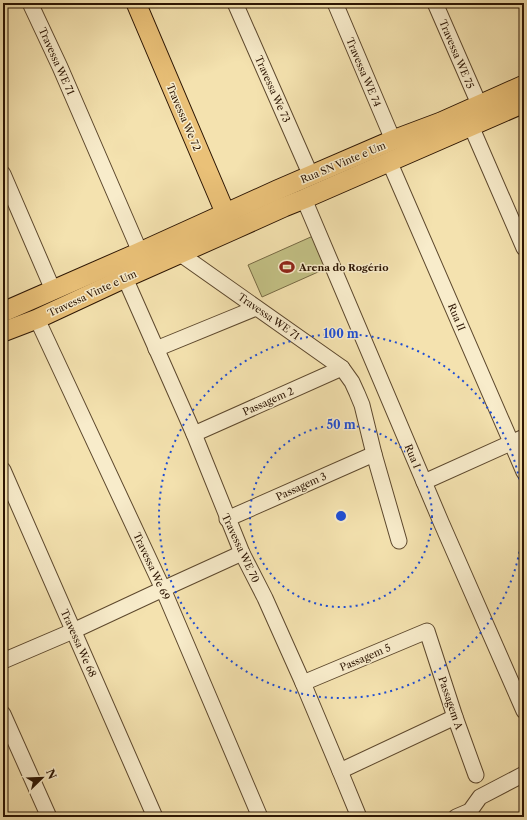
<svg xmlns="http://www.w3.org/2000/svg" width="527" height="820" font-family="'Libre Caslon Text',serif">
  <style>
    .green { fill: #c3c185; stroke: #776a44 }
    .lines { fill: none; stroke-linecap: round; stroke-linejoin: round }
    .minor-casing { stroke: #5d482d; stroke-width: 17 }
    .major-casing { stroke: #2b1402; stroke-width: 21 }
    .minor { stroke: #f8eccb; stroke-width: 15 }
    .major { stroke: #eac178; stroke-width: 19 }
    .ring { fill: none; stroke: #1d4ed8; stroke-width: 2; stroke-dasharray: 2 4 }
    .labels { text-anchor: middle; stroke-width: 3; stroke-linejoin: round; paint-order: stroke }
    .street-label { font-size: 10px; fill: #2b1402; stroke: #f8eccb }
    .poi-label { font-size: 10px; font-weight: bold; fill: #2b1402; stroke: #f8eccb; text-anchor: start }
    .centre { fill: #1d4ed8; stroke: #f8eccb; stroke-width: 2 }
    .ring-label { font-size: 12px; text-anchor: middle; font-weight: bold; fill: #1d4ed8; stroke: #f8eccb; stroke-width: 3; stroke-linejoin: round; paint-order: stroke }
  </style>
  <rect width="100%" height="100%" fill="#f4e2af"/>
  <filter id="stains"><feTurbulence type="fractalNoise" baseFrequency=".005" numOctaves="4"/><feColorMatrix values="0 0 0 0 .2 0 0 0 0 .09 0 0 0 0 .02 0 0 0 .5 -.17"/></filter>
  <radialGradient id="worn" r=".72"><stop offset=".6" stop-color="#630" stop-opacity="0"/><stop offset="1" stop-color="#630" stop-opacity=".3"/></radialGradient>
  <polygon class="green" points="313,236 327,268 262,297 248,265"/>
  <g class="lines">
    <g class="minor-casing">
      <g id="minor">
        <polyline points="30,3 60,67 140,252"/>
        <polyline points="235,3 311,176"/>
        <polyline points="335,3 393,140"/>
        <polyline points="435,3 479,104"/>
        <polyline points="471,126 524,248"/>
        <polyline points="389,161 524,472"/>
        <polyline points="3,174 53,290"/>
        <polyline points="304,199 441,522 524,711"/>
        <polyline points="172,248 342,368 352,382 357,393 362,405 374,454 399,541"/>
        <polyline points="125,278 194,434 242,553 265,598 303,683 340,771 359,817"/>
        <polyline points="37,319 163,589 260,817"/>
        <polyline points="156,349 256,308"/>
        <polyline points="194,434 342,368"/>
        <polyline points="3,470 155,817"/>
        <polyline points="424,482 524,437"/>
        <polyline points="227,519 374,454"/>
        <polyline points="3,661 73,631 163,589 242,553"/>
        <polyline points="303,683 427,631 455,717 476,775"/>
        <polyline points="3,714 49,817"/>
        <polyline points="340,771 455,717"/>
        <polyline points="456,817 470,811 480,797 524,774"/>
      </g>
    </g>
    <g class="major-casing">
      <g id="major">
        <polyline points="136,3 230,224"/>
        <polyline points="3,312 140,252 277,190 393,140 441,122 524,85"/>
        <polyline points="3,332 37,319 125,278 233,230 284,207 304,199 524,103"/>
      </g>
    </g>
    <use href="#minor" class="minor"/>
    <use href="#major" class="major"/>
  </g>
  <g class="ring">
    <circle cx="341" cy="516" r="91"/>
    <circle cx="341" cy="516" r="182"/>
  </g>
  <defs>
    <g id="stadium-bare" transform="scale(1.2)"><path d="M0-5a6.5 5 0 1 0 0 10a6.5 5 0 1 0 0-10ZM-3.5-1.8h7v3.6h-7Z" fill="#8f2418" stroke="#f8eccb" stroke-width="2.5" paint-order="stroke"/></g>
  </defs>
  <g fill-rule="evenodd">
    <use href="#stadium-bare" x="287" y="267"/>
  </g>
  <g class="labels">
    <g class="street-label">
      <text transform="translate(457 54) rotate(67)" y="4">Travessa WE 75</text>
      <text transform="translate(57 61) rotate(66)" y="4">Travessa WE 71</text>
      <text transform="translate(364 72) rotate(67)" y="4">Travessa WE 74</text>
      <text transform="translate(273 89) rotate(66)" y="4">Travessa We 73</text>
      <text transform="translate(184 117) rotate(67)" y="4">Travessa We 72</text>
      <text transform="translate(343 162) rotate(-23)" y="4">Rua SN Vinte e Um</text>
      <text transform="translate(92 293) rotate(-25)" y="4">Travessa Vinte e Um</text>
      <text transform="translate(269 316) rotate(35)" y="4">Travessa WE 71</text>
      <text transform="translate(457 317) rotate(67)" y="4">Rua II</text>
      <text transform="translate(268 401) rotate(-24)" y="4">Passagem 2</text>
      <text transform="translate(413 456) rotate(67)" y="4">Rua I</text>
      <text transform="translate(301 486) rotate(-24)" y="4">Passagem 3</text>
      <text transform="translate(241 548) rotate(65)" y="4">Travessa WE 70</text>
      <text transform="translate(152 566) rotate(65)" y="4">Travessa We 69</text>
      <text transform="translate(79 643) rotate(66)" y="4">Travessa We 68</text>
      <text transform="translate(365 657) rotate(-23)" y="4">Passagem 5</text>
      <text transform="translate(451 703) rotate(71)" y="4">Passagem A</text>
    </g>
    <g class="poi-label">
      <text x="299" y="271">Arena do Rogério</text>
    </g>
  </g>
  <circle cx="341" cy="516" r="6" class="centre"/>
  <g class="ring-label">
    <text x="341" y="338">100 m</text>
    <text x="341" y="429">50 m</text>
  </g>
  <rect width="527" height="820" fill="none" stroke="#f4e2af" stroke-width="16"/>
  <rect x="4" y="4" width="519" height="812" fill="none" stroke="#2b1402" stroke-width="2"/>
  <rect x="8" y="8" width="511" height="804" fill="none" stroke="#2b1402"/>
  <g transform="translate(42 778) rotate(67)" stroke="#f8eccb" stroke-width="3" paint-order="stroke">
  <path d="M0-3L7 15L0 10L-7 15Z" fill="#2b1402"/>
  <text y="-6" font-size="11" font-weight="bold" text-anchor="middle" fill="#2b1402">N</text>
  </g>
  <rect width="100%" height="100%" filter="url(#stains)"/>
  <rect width="100%" height="100%" fill="url(#worn)"/>
</svg>
